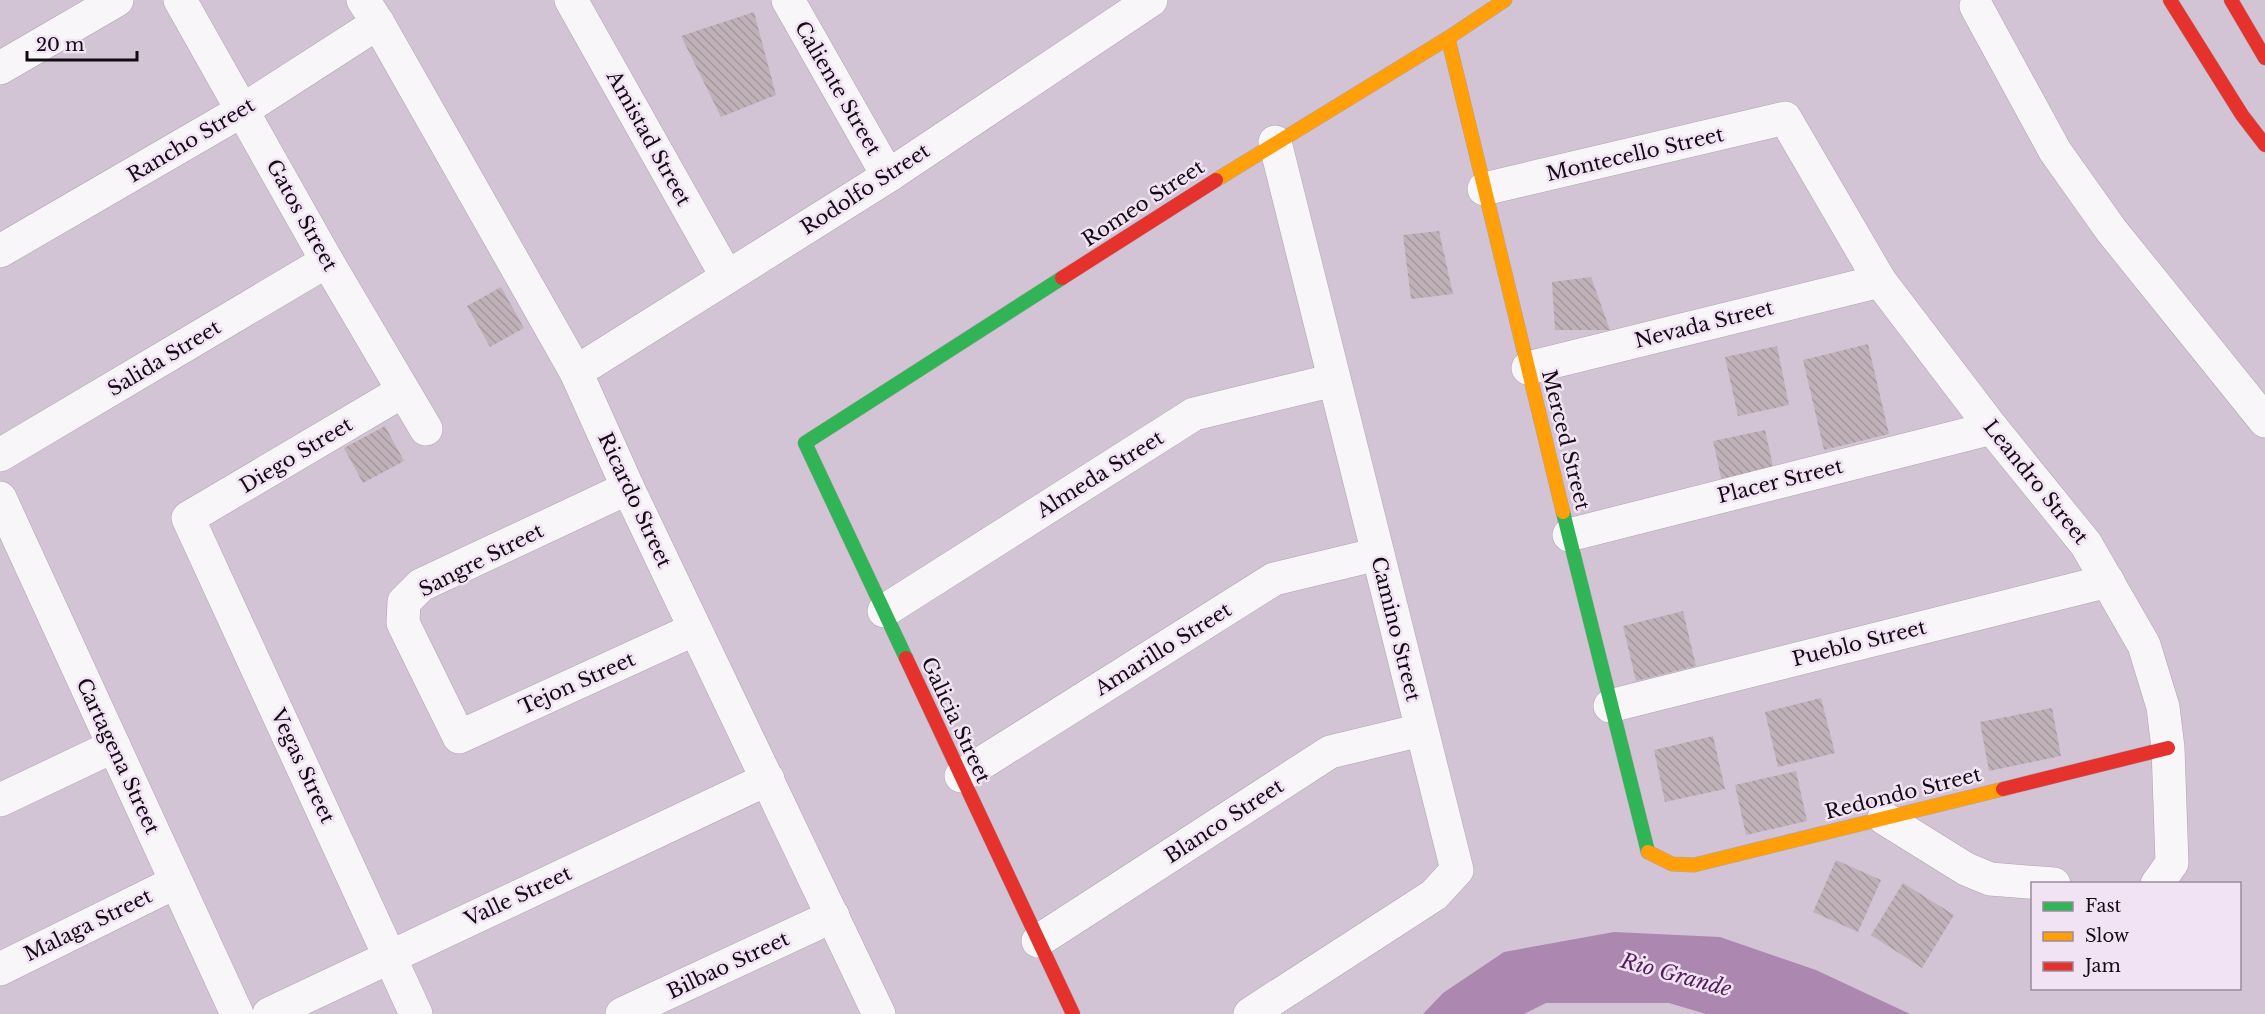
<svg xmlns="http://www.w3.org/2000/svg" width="2265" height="1014" font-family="'Libre Baskerville',serif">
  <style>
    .water { fill: #ac88b0 }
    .building { fill: url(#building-back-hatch) }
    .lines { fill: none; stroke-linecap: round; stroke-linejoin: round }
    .street-casing { stroke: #aea3af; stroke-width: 34 }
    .fast-casing { stroke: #aea3af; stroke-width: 15 }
    .slow-casing { stroke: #aea3af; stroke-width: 15 }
    .jam-casing { stroke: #aea3af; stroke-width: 15 }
    .street { stroke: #f8f6f9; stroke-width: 33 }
    .fast { stroke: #30b455; stroke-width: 14 }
    .slow { stroke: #ff9f0a; stroke-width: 14 }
    .jam { stroke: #e5322d; stroke-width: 14 }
    .labels { text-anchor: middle; stroke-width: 5; stroke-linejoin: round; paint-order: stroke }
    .street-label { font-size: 20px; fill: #130a14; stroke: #f1e3f3 }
    .water-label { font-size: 21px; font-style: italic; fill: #531c5a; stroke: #f1e3f3 }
  </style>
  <defs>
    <pattern id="building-back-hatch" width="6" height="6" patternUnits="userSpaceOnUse" patternTransform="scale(1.5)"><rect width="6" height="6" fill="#c0b1b8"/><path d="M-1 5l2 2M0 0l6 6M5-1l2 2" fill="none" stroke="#a4979d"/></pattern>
  </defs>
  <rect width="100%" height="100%" fill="#d3c4d5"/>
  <polygon class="water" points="1614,932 1720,937 1816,970 1910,1014 1706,1014 1669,1003 1546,1003 1524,1014 1423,1014 1443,993 1504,952"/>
  <g class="building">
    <polygon points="754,12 776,95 721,117 681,36"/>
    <polygon points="1439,231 1453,294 1411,299 1403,235"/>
    <polygon points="1591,277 1610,330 1555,330 1552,282"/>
    <polygon points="501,287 524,328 490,347 467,306"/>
    <polygon points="1868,344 1889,434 1824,450 1803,360"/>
    <polygon points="1777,346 1789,405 1738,416 1725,357"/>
    <polygon points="385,426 404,461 363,483 344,448"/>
    <polygon points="1765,430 1774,471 1722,482 1713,441"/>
    <polygon points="1683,611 1696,666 1636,681 1623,626"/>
    <polygon points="1821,698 1835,753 1778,767 1765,712"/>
    <polygon points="2052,708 2061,756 1989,771 1980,722"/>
    <polygon points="1713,736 1725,789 1665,802 1654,750"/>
    <polygon points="1796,771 1807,821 1746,835 1735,785"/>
    <polygon points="1836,860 1881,880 1858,932 1813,912"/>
    <polygon points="1903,883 1954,915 1922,968 1871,935"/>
  </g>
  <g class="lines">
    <g class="street-casing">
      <g id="street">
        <polyline points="180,0 327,261 426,429"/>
        <polyline points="363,0 378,23 576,372 628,488 879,1014"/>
        <polyline points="571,0 727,277"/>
        <polyline points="788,0 888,176"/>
        <polyline points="1976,6 2055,151 2111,230 2265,421"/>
        <polyline points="0,68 117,0"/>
        <polyline points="1484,189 1785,118 1880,281 1992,428 2086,544 2144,645 2163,707 2168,748 2172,863 2157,884"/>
        <polyline points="0,251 243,110 378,23"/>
        <polyline points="1528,368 1880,281"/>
        <polyline points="576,372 888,176 1151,0"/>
        <polyline points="403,391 188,518 416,1014"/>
        <polyline points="0,455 327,261"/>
        <polyline points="628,488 421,585 404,602 403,623 459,737 695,629"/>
        <polyline points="0,498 237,1014"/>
        <polyline points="1569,535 1992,428"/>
        <polyline points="884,611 1194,414 1334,380"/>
        <polyline points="1610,706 2108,581"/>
        <polyline points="961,776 1274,579 1378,554"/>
        <polyline points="0,800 114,746"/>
        <polyline points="1884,818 1966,869 1990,879 2054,884"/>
        <polyline points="1038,941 1330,752 1421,730"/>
        <polyline points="0,969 176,882"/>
        <polyline points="269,1014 768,779"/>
        <polyline points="622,1014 833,916"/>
        <polyline points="1250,1014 1434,895 1457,870 1275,142"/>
      </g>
    </g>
    <g class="fast-casing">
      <g id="fast">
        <polyline points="1563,512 1648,852"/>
        <polyline points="906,658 805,443 1062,278"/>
      </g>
    </g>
    <g class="slow-casing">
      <g id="slow">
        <polyline points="1448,38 1563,512"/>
        <polyline points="1216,180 1448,38 1505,0"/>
        <polyline points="1648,852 1672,864 1694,865 2003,789"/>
      </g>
    </g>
    <g class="jam-casing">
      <g id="jam">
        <polyline points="2170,0 2242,115 2265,145"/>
        <polyline points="2231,0 2265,58"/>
        <polyline points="1062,278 1216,180"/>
        <polyline points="906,658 1073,1014"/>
        <polyline points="2003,789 2168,748"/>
      </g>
    </g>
    <use href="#street" class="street"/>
    <use href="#fast" class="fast"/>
    <use href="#slow" class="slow"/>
    <use href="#jam" class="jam"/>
  </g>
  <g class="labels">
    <g class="street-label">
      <text transform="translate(838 88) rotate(60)" y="7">Caliente Street</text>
      <text transform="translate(649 138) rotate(61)" y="7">Amistad Street</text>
      <text transform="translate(191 140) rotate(-31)" y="7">Rancho Street</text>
      <text transform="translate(1635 154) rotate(-13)" y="7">Montecello Street</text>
      <text transform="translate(865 189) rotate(-33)" y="7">Rodolfo Street</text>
      <text transform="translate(1143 203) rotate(-33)" y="7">Romeo Street</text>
      <text transform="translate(302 215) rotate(61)" y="7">Gatos Street</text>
      <text transform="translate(1704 324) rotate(-14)" y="7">Nevada Street</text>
      <text transform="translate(164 358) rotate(-31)" y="7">Salida Street</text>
      <text transform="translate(1566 440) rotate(76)" y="7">Merced Street</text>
      <text transform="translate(296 455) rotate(-31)" y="7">Diego Street</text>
      <text transform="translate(1100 474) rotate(-32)" y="7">Almeda Street</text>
      <text transform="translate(1780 481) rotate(-14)" y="7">Placer Street</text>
      <text transform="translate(2036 482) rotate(51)" y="7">Leandro Street</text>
      <text transform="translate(635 500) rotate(65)" y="7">Ricardo Street</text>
      <text transform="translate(481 560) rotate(-27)" y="7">Sangre Street</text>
      <text transform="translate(1396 629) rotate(76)" y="7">Camino Street</text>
      <text transform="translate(1859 643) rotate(-14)" y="7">Pueblo Street</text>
      <text transform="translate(1163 649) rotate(-32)" y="7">Amarillo Street</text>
      <text transform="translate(577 683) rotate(-24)" y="7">Tejon Street</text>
      <text transform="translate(956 720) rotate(65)" y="7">Galicia Street</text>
      <text transform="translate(118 756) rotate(65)" y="7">Cartagena Street</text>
      <text transform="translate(303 766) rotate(65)" y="7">Vegas Street</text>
      <text transform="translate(1903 793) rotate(-14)" y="7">Redondo Street</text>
      <text transform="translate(1224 821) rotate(-33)" y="7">Blanco Street</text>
      <text transform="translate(518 896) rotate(-25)" y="7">Valle Street</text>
      <text transform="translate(88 925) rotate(-26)" y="7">Malaga Street</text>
      <text transform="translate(728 965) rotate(-25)" y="7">Bilbao Street</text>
    </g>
    <g class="water-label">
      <text transform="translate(1676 975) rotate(15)" y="7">Rio Grande</text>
    </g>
  </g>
  <rect x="2031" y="882" width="210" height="108" fill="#f1e3f3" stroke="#988c9a" stroke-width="1.5"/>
  <rect x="2043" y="902" width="30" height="9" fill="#30b455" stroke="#988c9a" stroke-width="1.5"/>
  <text x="2085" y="912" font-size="18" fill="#130a14">Fast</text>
  <rect x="2043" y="932" width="30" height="9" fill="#ff9f0a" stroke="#988c9a" stroke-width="1.5"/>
  <text x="2085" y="942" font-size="18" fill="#130a14">Slow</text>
  <rect x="2043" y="962" width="30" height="9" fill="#e5322d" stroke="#988c9a" stroke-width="1.5"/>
  <text x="2085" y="972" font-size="18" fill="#130a14">Jam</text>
  <path d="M27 51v9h110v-9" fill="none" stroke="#130a14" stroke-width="3"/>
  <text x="36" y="51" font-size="18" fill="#130a14" stroke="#f1e3f3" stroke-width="4.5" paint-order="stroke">20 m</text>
</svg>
